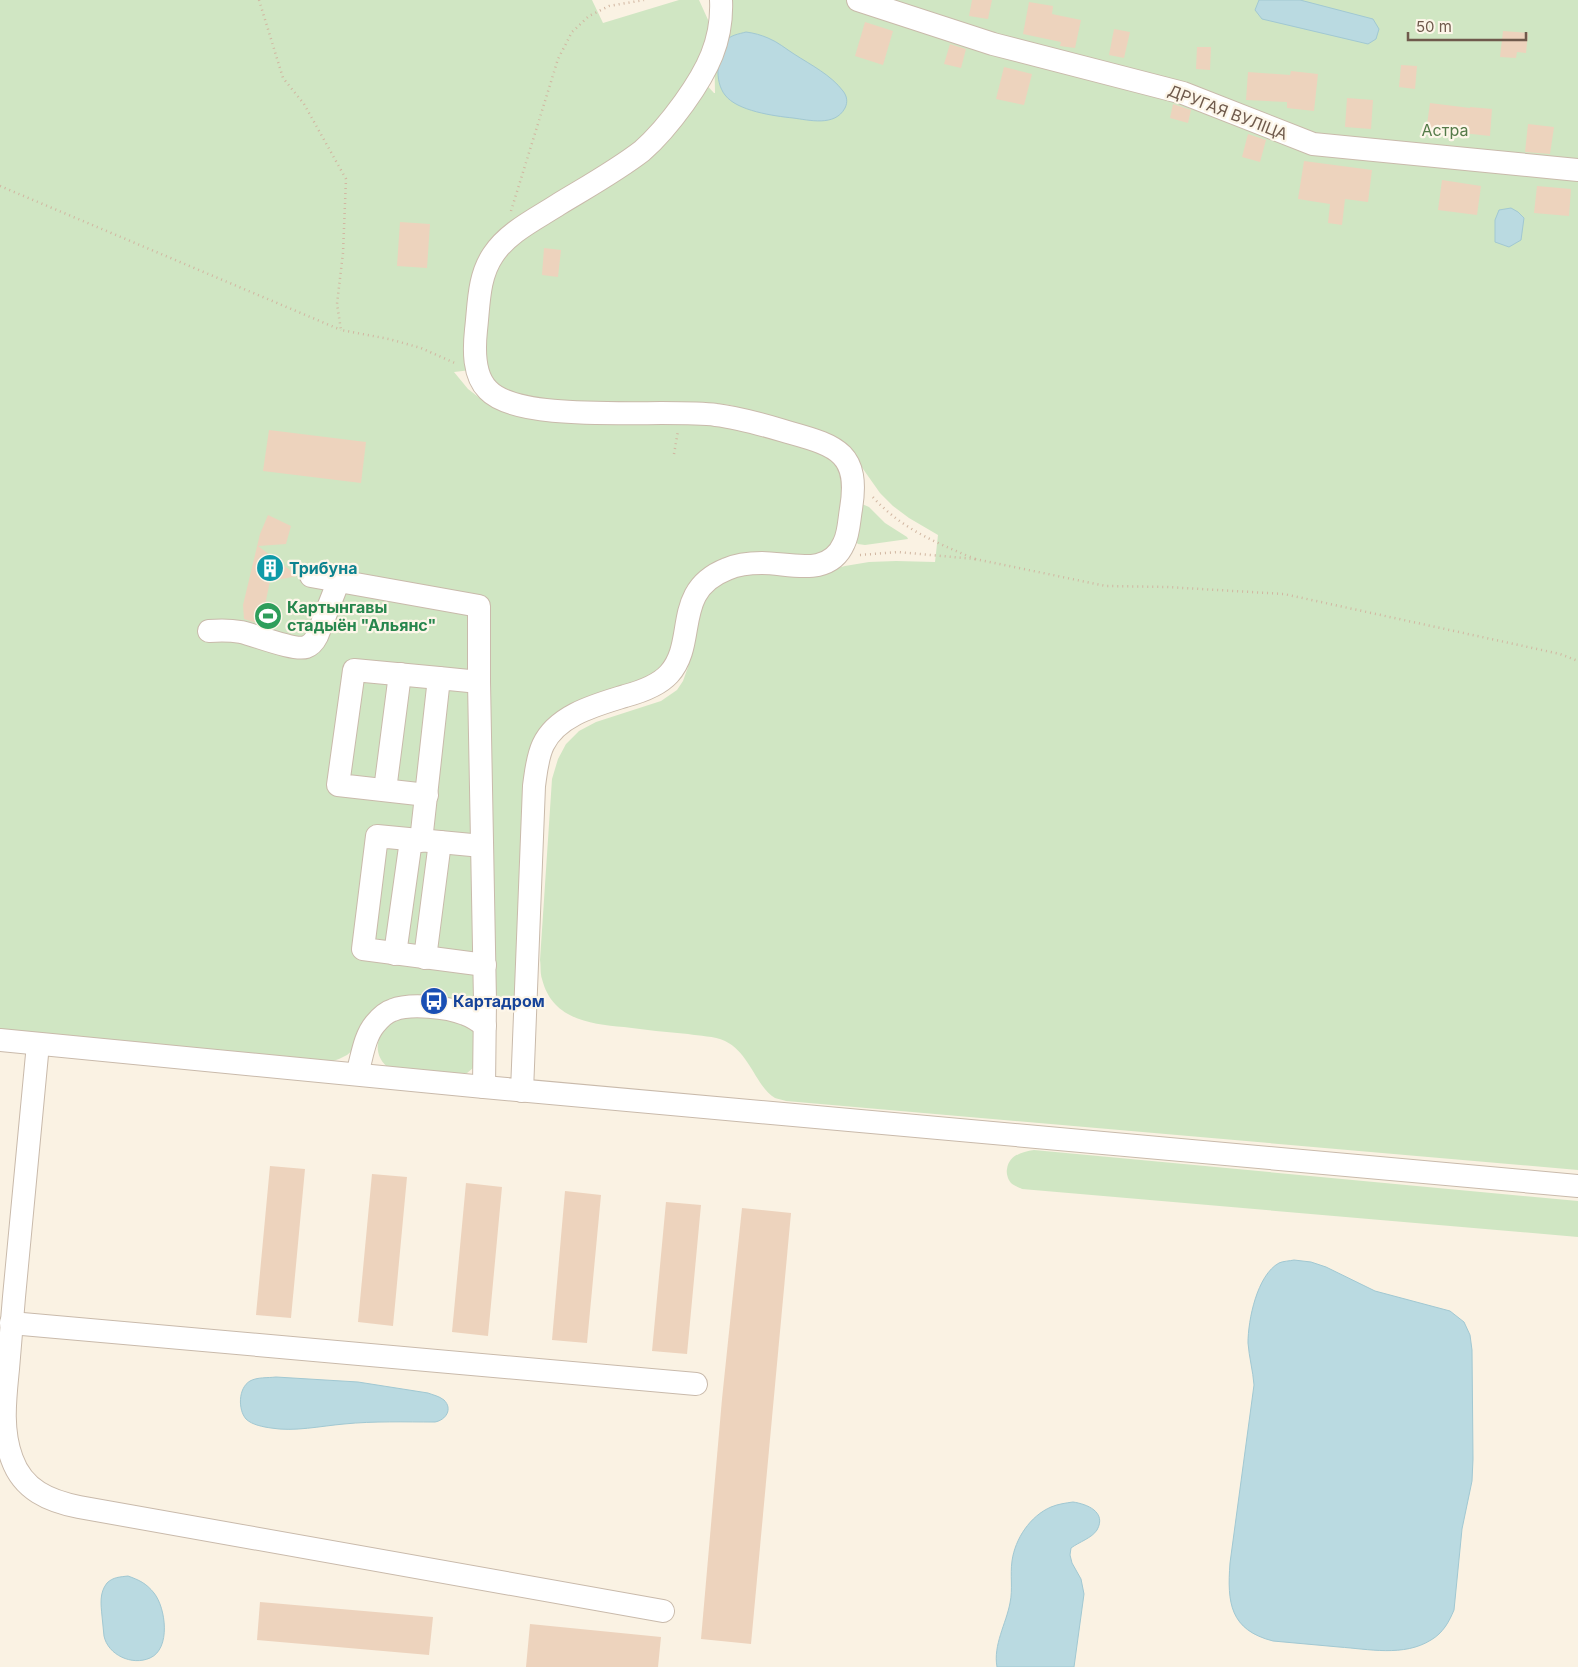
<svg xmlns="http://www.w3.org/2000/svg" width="1578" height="1667" font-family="Inter,sans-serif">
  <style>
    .green { fill: #d0e6c3; fill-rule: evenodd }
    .water { fill: #badae1; stroke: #a1c8d2 }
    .building { fill: #edd3bd }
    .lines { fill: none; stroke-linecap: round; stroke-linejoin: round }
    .minor-casing { stroke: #c9baab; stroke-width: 24 }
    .path { stroke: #d1b6a1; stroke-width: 2.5; stroke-dasharray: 1 4; stroke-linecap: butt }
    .minor { stroke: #fff; stroke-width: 22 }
    .labels { text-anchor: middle; stroke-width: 4.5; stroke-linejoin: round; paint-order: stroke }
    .street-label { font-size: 16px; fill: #6f5a4c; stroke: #fdf6e9 }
    .park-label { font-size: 16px; fill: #547a48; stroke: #fdf6e9 }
    .culture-label { font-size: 16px; font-weight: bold; fill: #0d838f; stroke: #fdf6e9; text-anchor: start }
    .leisure-label { font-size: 16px; font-weight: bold; fill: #27864d; stroke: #fdf6e9; text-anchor: start }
    .transit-label { font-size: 16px; font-weight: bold; fill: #164399; stroke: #fdf6e9; text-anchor: start }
  </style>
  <rect width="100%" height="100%" fill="#faf2e3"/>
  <g class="green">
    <path d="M0,0H592L603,23L679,0H699L714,33L716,0H1578V1170L786,1101C783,1100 778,1099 775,1098C756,1087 750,1053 725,1041C714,1036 700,1036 688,1034C667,1032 645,1030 624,1027C589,1024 552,1019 542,979C540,973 541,966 540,960L552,779L558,759L566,744L579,731L596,722L661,701L677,690L683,681L688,667L702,605L709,592L732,575L827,571L845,566L869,562L896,561L935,562L938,535L909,518L893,506L880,493L856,459L815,429L730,405L709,403L564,404L506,391L492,378L488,368L454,372L468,389L481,399L518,416L560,422L717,424L823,451L843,470L841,527L830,555L699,574L687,586L681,601L672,649L658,673L548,721L518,996H511V997L471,1005L450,1003L443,996L425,993L412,999L347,1055L339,1059L330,1062L0,1033ZM714,37L715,93H714L701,79Z"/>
    <polygon points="862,504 869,507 885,523 907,537 908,539 865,545 858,544 856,542"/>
    <path d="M409,1016L459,1020L477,1033L473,1068L467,1073L460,1075L390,1069C373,1057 374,1036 391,1023C395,1019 403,1018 409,1016Z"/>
    <path d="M1034,1150L1578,1201V1237L1022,1189C1019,1187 1014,1186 1011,1183C1008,1180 1006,1173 1007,1169C1009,1155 1022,1152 1034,1150Z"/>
  </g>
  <g class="water">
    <polygon points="1259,0 1300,0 1373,19 1379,29 1376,39 1368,44 1262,19 1255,10"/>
    <path d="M746,32C754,33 761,35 768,38C778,42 786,49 794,54C811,65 831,75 843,91C847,96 848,102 845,108C835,127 809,120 793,118C774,116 737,111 725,95C714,81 717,56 726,41C730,35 739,34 746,32Z"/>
    <polygon points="1511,208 1518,212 1524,218 1521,240 1509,247 1495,242 1495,220 1499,210"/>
    <path d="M1294,1260L1311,1262L1326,1267L1375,1291L1450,1311L1464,1322L1470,1335L1472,1350L1473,1459L1472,1481L1462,1529L1454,1610C1449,1622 1443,1633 1431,1640C1404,1657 1368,1649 1339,1647C1317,1645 1295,1643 1273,1641C1230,1630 1227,1603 1230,1563L1254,1385C1253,1371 1249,1357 1248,1343C1248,1320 1257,1275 1279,1263C1283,1261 1290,1261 1294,1260Z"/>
    <path d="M276,1377L358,1382L428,1393C433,1395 439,1396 444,1400C453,1409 446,1420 435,1422C405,1422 374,1421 344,1424C321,1426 294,1432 271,1428C264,1427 252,1425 246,1419C238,1410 238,1388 250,1381C257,1377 268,1378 276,1377Z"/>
    <path d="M1073,1502C1087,1504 1107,1512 1097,1530C1092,1538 1079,1542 1071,1548L1070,1555L1072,1563L1081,1579L1084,1594L1074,1667H997C993,1645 1006,1624 1010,1603C1013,1589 1010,1575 1012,1561C1015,1539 1030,1516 1051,1507C1058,1504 1066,1503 1073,1502Z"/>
    <path d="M128,1576C139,1580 146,1583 154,1593C166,1608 171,1649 150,1658C132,1666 108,1655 104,1636C103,1629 103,1623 102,1616C101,1605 99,1593 107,1583C113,1577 120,1577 128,1576Z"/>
  </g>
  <g class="building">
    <polygon points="972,0 992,0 988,19 969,16"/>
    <polygon points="1029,2 1053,6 1052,14 1081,20 1075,48 1060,46 1061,42 1023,34"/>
    <polygon points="865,22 893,31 883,65 855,56"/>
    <polygon points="1114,29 1130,32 1124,58 1109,55"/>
    <polygon points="1503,31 1528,33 1526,53 1517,52 1516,58 1500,57"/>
    <polygon points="950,44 966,49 961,68 944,64"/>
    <polygon points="1197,47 1211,47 1210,70 1196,69"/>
    <polygon points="1401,65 1417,66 1415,89 1399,87"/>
    <polygon points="1004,67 1032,74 1024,105 996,99"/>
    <polygon points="1291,71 1318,74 1314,111 1287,108 1287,102 1246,100 1248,72 1290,75"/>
    <polygon points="1347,98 1373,100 1371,129 1345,127"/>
    <polygon points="1430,103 1470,108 1470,107 1492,109 1490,136 1453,132 1453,135 1426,132"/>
    <polygon points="1173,104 1191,110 1188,123 1170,118"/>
    <polygon points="1528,124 1554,127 1550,154 1525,152"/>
    <polygon points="1248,134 1266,140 1260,162 1242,157"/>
    <polygon points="1304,161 1372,170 1368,202 1345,199 1342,225 1328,223 1330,204 1298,199"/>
    <polygon points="1442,180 1481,186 1477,215 1438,210"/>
    <polygon points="1537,186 1571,189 1569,216 1534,213"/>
    <polygon points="400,222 430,224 427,268 397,266"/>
    <polygon points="544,248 561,250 558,277 542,275"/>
    <polygon points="269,430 366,442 361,483 263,471"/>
    <polygon points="268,515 291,526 286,544 258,546 298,576 270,581 264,610 267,610 266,622 257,623 244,619 243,605 260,534"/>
    <polygon points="270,1166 305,1169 291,1318 256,1315"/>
    <polygon points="372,1174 407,1177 393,1326 358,1322"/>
    <polygon points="466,1183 502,1187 488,1336 452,1332"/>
    <polygon points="565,1191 601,1195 587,1343 552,1340"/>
    <polygon points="666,1202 701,1205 687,1354 652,1351"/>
    <polygon points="742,1208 791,1213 751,1644 701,1639 722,1399"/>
    <polygon points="260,1602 433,1617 429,1655 257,1640"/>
    <polygon points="530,1624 661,1637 658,1667 526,1667"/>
  </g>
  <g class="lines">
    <g class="minor-casing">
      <g id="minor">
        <polyline points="858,0 993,44 1183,93 1313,144 1578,170"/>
        <polyline points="311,576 479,606 479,682 485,1001 484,1087"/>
        <path d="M209,631C220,630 230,630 241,632C255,635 294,651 306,647C312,645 315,640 317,636L339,580"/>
        <polyline points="385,790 400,674"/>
        <polyline points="427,795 338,785 354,670 439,678"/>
        <polyline points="421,841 439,678 479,682"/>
        <polyline points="482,846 377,836 363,949 485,965"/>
        <polyline points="395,954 411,840"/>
        <polyline points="425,958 440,842"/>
        <polyline points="0,1040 484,1087 1578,1186"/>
        <path d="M38,1044C30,1128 22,1213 14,1297C12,1321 10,1345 8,1369C5,1399 1,1430 12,1459C23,1490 49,1501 79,1507L663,1611"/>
        <path d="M357,1074C362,1058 364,1037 375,1024C380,1018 386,1012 393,1010C410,1003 448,1007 465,1014C473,1017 479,1021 485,1026"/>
        <path d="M522,1091L534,786C536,772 537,758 543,745C557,715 596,705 625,696C640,692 658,686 669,674C698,642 671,591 727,569C738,564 751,563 762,563C790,563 829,578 844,543C849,533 849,520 851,509C860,454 838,446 791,433C767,426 742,418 716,415C666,408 521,425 488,390C473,375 474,349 476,330C479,305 478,277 493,255C508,232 536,219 559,204C587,187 616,171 642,151C658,137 671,121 684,103C707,71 723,41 721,0"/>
        <polyline points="11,1323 696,1384"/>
      </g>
    </g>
    <g class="path">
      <polyline points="259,0 283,78 304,104 346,179 343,253 337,304 341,330 389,339 421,348 457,364"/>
      <polyline points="0,186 341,330"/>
      <polyline points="511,211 558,59 572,32 589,16 609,6 644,0"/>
      <polyline points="674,454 678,431"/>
      <path d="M860,555L898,552L975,559C935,542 901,529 871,495"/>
      <polyline points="975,559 1106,586 1167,587 1284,594 1560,654 1578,661"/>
    </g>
    <use href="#minor" class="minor"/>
  </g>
  <defs>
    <g id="building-disc" transform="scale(1.4375)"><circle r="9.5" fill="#0f9aa8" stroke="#fdf6e9"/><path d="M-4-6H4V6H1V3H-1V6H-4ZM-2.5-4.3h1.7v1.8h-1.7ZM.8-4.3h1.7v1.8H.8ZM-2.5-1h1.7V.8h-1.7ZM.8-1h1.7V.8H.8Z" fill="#fff"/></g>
    <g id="stadium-disc" transform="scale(1.4375)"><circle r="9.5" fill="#2e9e5b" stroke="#fdf6e9"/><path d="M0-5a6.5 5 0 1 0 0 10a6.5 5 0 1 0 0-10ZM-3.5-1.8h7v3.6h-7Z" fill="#fff"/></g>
    <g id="bus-disc" transform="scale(1.4375)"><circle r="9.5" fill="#1a4fb4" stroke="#fdf6e9"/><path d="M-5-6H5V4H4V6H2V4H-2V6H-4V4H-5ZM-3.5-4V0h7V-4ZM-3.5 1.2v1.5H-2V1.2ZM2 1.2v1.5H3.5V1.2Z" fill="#fff"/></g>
  </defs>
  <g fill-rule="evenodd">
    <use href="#building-disc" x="270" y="568"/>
    <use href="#stadium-disc" x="268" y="616"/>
    <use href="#bus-disc" x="434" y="1001"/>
  </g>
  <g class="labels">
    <g class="street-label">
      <text transform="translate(1228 112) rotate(21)" y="6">ДРУГАЯ ВУЛІЦА</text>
    </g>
    <g class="park-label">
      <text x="1445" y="136">Астра</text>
    </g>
    <g class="culture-label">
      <text x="289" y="574">Трибуна</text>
    </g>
    <g class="leisure-label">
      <text x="287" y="613">Картынгавы<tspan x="287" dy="18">стадыён "Альянс"</tspan></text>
    </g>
    <g class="transit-label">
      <text x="453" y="1007">Картадром</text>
    </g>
  </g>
  <path d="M1408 32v8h118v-8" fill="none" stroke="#6f5a4c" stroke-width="2.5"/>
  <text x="1416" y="32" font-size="15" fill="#6f5a4c" stroke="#fdf6e9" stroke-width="4" paint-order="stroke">50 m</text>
</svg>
